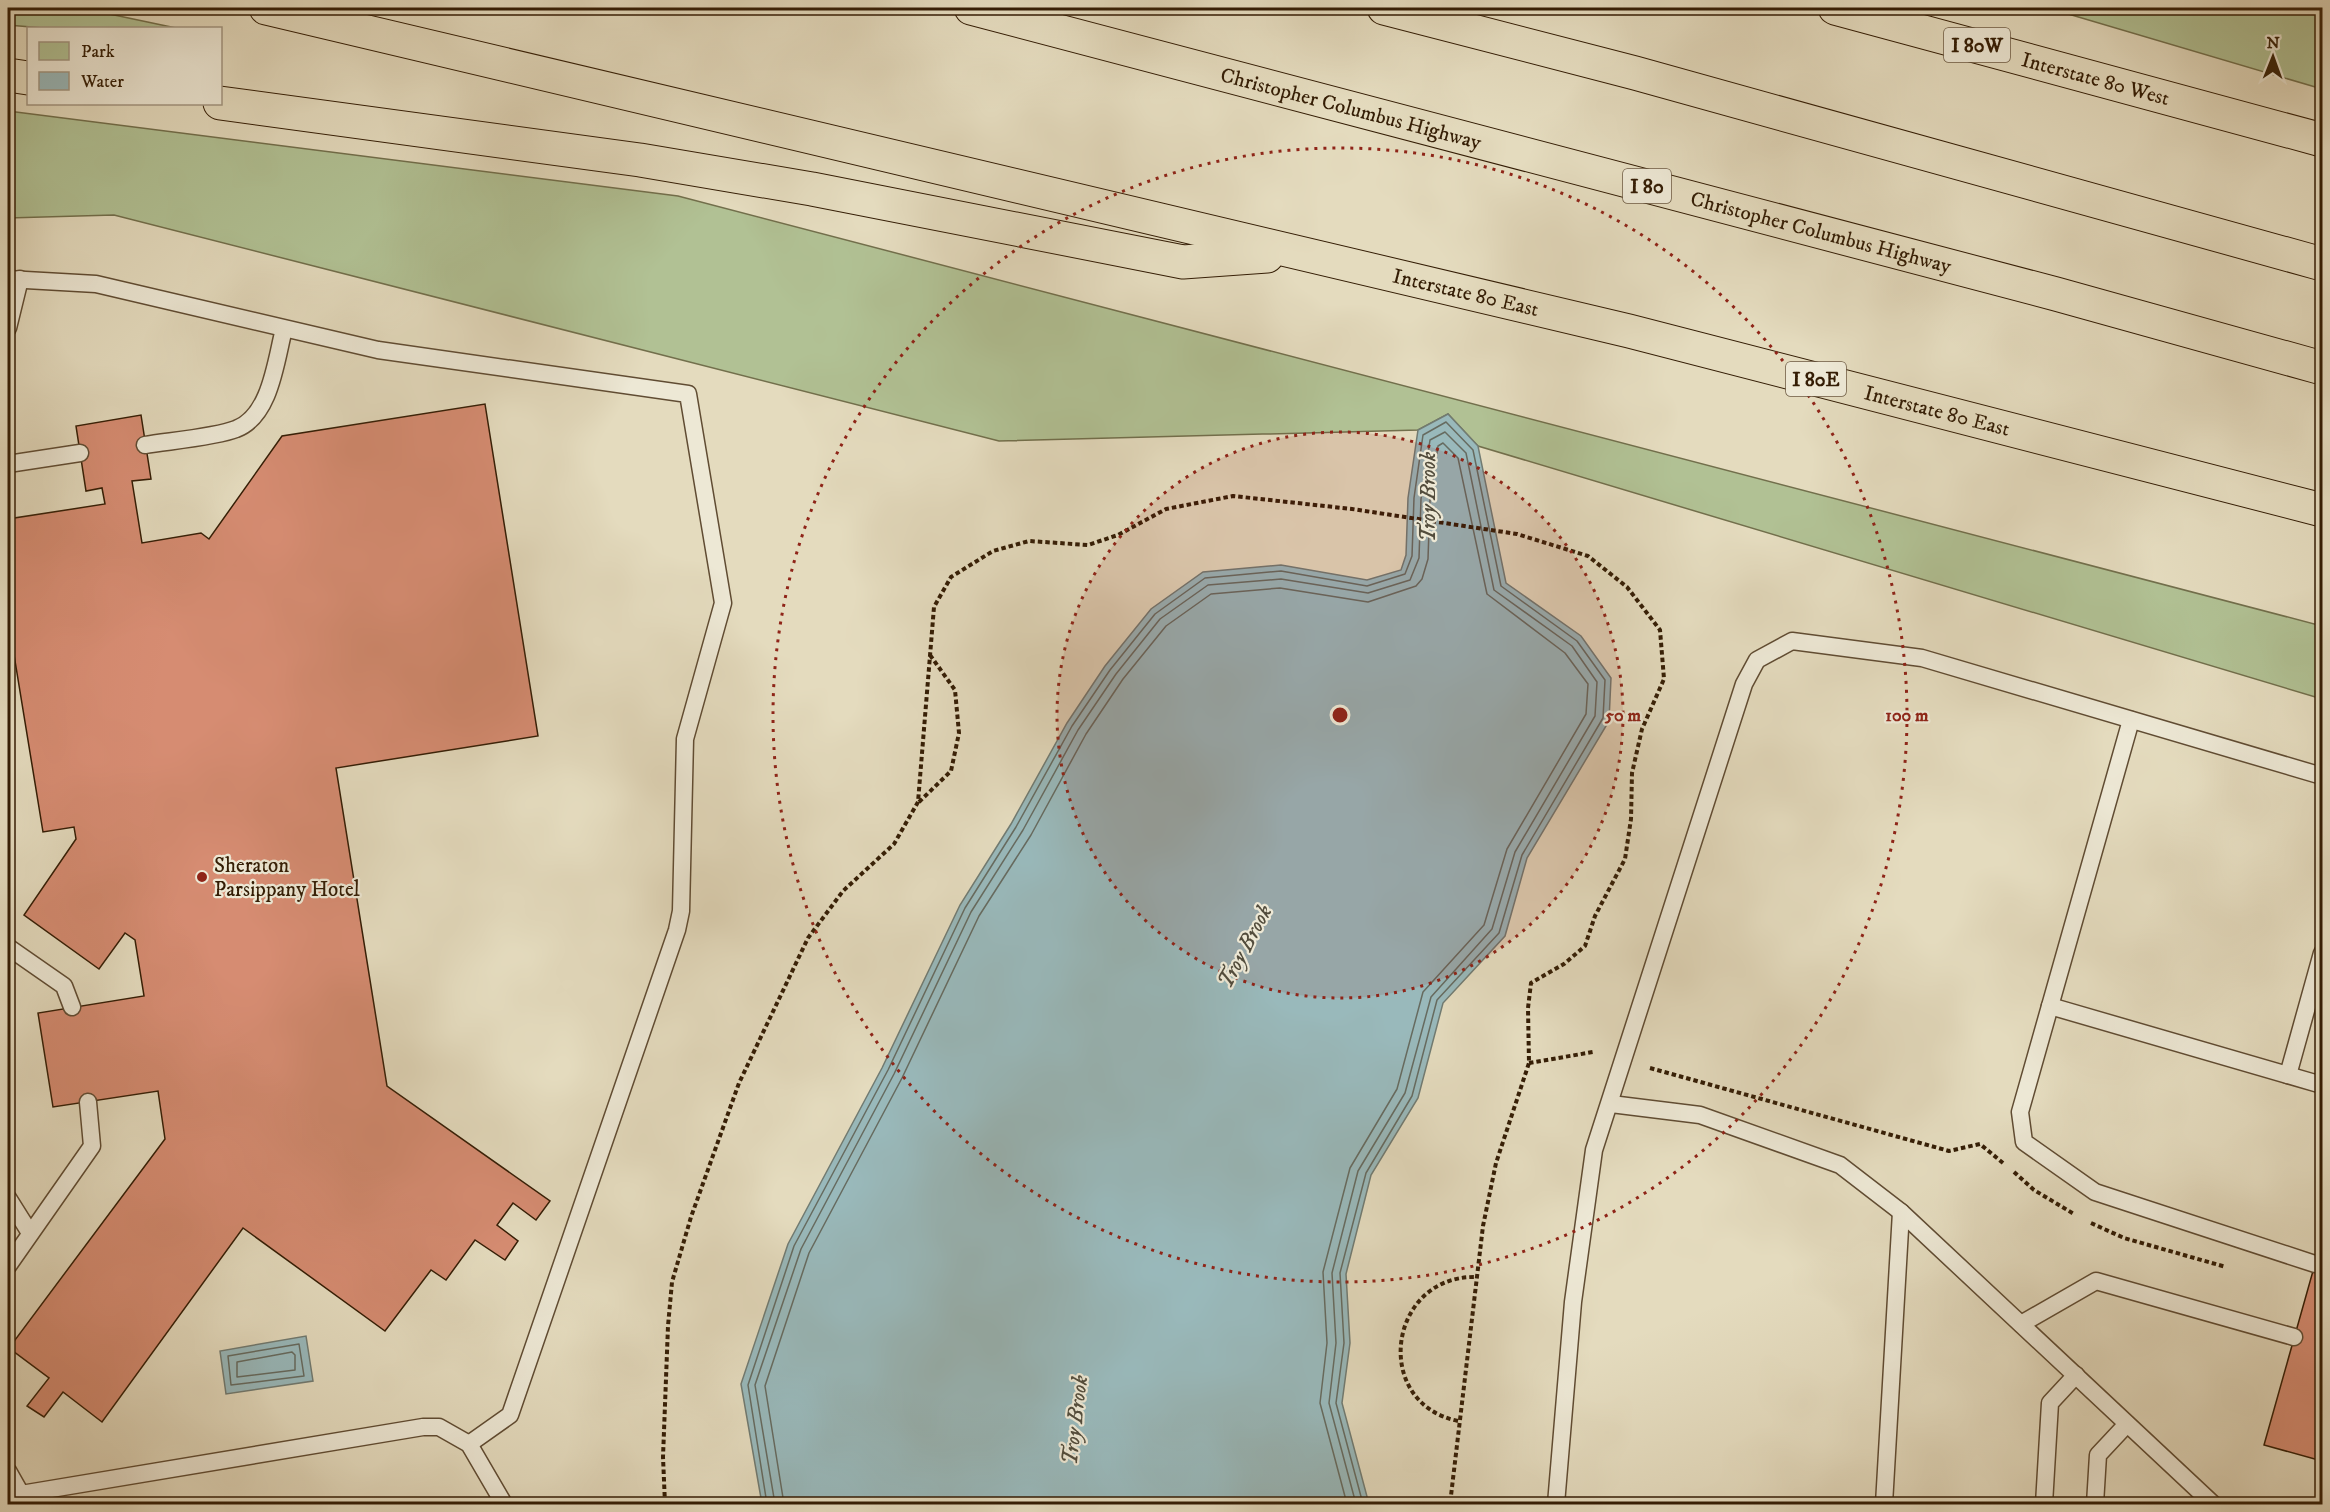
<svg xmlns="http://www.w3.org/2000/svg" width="2330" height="1512" font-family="'IM FELL DW Pica',serif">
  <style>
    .green { fill: #b1c194; stroke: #726f4c; stroke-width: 1.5 }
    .water { fill: #99b9bb; stroke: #717b72; stroke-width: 1.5 }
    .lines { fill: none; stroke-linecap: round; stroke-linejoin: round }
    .shore { stroke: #666b60; stroke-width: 1.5 }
    .building { fill: #d68c72; stroke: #341d05; stroke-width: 1.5 }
    .lane-casing { stroke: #604c33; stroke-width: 19 }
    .highway-casing { stroke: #341d05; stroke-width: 35 }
    .path { stroke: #341d05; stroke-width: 4; stroke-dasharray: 4.5 3; stroke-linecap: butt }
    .lane { stroke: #ede8d5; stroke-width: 16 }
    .highway { stroke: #e4dbbe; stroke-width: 33 }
    .ring { fill: none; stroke: #8f2418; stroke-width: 3; stroke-dasharray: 3 6 }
    .poi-dot { fill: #8f2418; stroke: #ede8d5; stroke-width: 2 }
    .labels { text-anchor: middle; stroke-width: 4.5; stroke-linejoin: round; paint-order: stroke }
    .shield { fill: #ede8d5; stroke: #6c5a43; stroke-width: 1.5 }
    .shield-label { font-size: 20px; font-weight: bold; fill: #341d05 }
    .street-label { font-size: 21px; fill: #341d05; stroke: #ede8d5 }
    .poi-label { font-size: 21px; fill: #341d05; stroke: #ede8d5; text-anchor: start }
    .water-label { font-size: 22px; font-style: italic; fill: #524c3c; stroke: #ede8d5 }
    .centre { fill: #8f2418; stroke: #ede8d5; stroke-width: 3 }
    .ring-label { font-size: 18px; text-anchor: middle; font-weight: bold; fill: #8f2418; stroke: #ede8d5; stroke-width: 4.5; stroke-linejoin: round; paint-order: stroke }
  </style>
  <rect width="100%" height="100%" fill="#e4dbbe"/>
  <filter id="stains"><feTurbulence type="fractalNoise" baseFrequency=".00333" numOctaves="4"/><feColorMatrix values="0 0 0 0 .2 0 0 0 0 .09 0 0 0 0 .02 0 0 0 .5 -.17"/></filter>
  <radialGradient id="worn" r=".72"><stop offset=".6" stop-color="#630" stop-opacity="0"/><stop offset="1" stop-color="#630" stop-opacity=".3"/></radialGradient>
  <g class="green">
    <polygon points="8,8 81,8 176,28 43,28 8,25"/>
    <polygon points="2048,8 2322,8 2322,89"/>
    <polygon points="8,111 678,196 2322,626 2322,699 1478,446 1448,414 1418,430 999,441 114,215 8,218"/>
  </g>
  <g class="water">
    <polygon points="1448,414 1478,446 1506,583 1581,636 1611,678 1609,721 1527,858 1505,936 1443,1003 1418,1098 1371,1175 1346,1274 1350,1343 1342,1403 1369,1504 762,1504 741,1384 788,1244 882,1068 960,905 1011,824 1067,723 1105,666 1151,609 1203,572 1281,565 1367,580 1401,570 1406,555 1408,498 1418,430"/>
    <polygon points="306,1336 313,1381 226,1394 220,1351"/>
  </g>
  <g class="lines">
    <g class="shore">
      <polygon points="299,1344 304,1376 231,1385 228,1356"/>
      <polygon points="292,1352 295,1355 295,1370 237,1377 237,1362"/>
      <polyline points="767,1504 748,1385 794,1246 888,1070 965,908 1016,827 1072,726 1110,670 1155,614 1205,578 1281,571 1367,586 1405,574 1412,556 1414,498 1423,435 1446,422 1473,450 1501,586 1577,641 1605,680 1603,718 1522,855 1499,933 1437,1000 1412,1096 1366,1173 1340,1273 1344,1343 1336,1403 1363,1504"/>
      <polyline points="775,1504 755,1385 801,1249 894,1074 971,912 1023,830 1078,730 1116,674 1160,619 1208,585 1281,579 1368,593 1410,580 1419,558 1421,499 1430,440 1445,432 1466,453 1494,590 1572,646 1597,682 1595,716 1515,852 1492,929 1431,997 1405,1093 1358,1171 1332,1273 1336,1343 1329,1403 1356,1504"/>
      <polyline points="784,1504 765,1386 809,1253 902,1078 979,916 1031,835 1086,734 1123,679 1166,626 1211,594 1280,588 1368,602 1416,586 1422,579 1428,559 1430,500 1438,446 1443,443 1458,458 1487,594 1565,653 1588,684 1586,714 1507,849 1484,925 1423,992 1397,1089 1350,1168 1323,1272 1327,1343 1320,1403 1347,1504"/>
    </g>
  </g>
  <g class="building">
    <polygon points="485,404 538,736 336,768 387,1086 550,1201 536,1220 513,1203 497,1225 518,1241 505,1260 475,1240 446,1280 431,1270 385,1331 243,1228 102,1422 63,1392 44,1417 27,1406 49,1378 9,1348 165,1139 158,1091 53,1107 38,1013 144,996 135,940 125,933 99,969 24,915 76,839 74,827 43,832 8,618 8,519 105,504 102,488 86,491 76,426 141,415 151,479 132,481 142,543 201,533 209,539 282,436"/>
    <polygon points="2322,1239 2322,1461 2264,1445"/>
  </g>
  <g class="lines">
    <g class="lane-casing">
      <g id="lane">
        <polyline points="8,279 96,284 378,350 688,394 723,603 685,739 681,911 677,930 510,1415 469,1444"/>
        <polyline points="8,328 20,279"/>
        <path d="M145,445C169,441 216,437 236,429C271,416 276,359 284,329"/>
        <polyline points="8,464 80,453"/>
        <polyline points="2131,720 2020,1112 2024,1142 2095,1192 2315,1264"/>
        <polyline points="8,947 64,986 72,1007"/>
        <polyline points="2050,1006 2322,1085"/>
        <polyline points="2288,1075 2322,953"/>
        <polyline points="1611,1104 1700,1115 1840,1165 1901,1212 2213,1504"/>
        <polyline points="8,1198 30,1233"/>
        <polyline points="8,1266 92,1146 88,1102"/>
        <polyline points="2021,1324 2096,1281 2294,1337"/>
        <polyline points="8,1471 21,1494 423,1427 439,1427 469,1444 504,1504"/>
        <polyline points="1556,1504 1573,1302 1594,1150 1744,684 1757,660 1792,641 1922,658 2322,776"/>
        <polyline points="1884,1504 1901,1212"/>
        <polyline points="2044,1504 2050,1403 2076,1375"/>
        <polyline points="2095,1504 2098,1455 2127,1424"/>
      </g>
    </g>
    <g class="highway-casing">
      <g id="highway">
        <path id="s1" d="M266,8L1629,331L2322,510"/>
        <path id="s2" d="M971,8L2056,294L2322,368"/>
        <polyline points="1384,8 1635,73 2322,264"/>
        <path id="s3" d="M1835,8L2322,140"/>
        <polyline points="8,75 28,78"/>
        <polyline points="220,103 640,160 812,189 1183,262 1267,256"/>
      </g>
    </g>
    <g class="path">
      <polyline points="919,802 951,771 959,733 955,690 930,655"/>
      <polyline points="1529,1063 1593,1052"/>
      <polyline points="1650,1068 1949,1151 1980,1144 2003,1163"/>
      <polyline points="2014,1172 2034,1190 2074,1214"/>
      <polyline points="2091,1223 2124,1238 2226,1267"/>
      <path d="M1458,1421C1371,1403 1388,1276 1475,1277"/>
      <polyline points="665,1504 663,1457 668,1326 672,1282 691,1217 739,1083 808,938 843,891 894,844 918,802 934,607 951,577 993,551 1029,541 1088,545 1118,535 1166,509 1233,496 1352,509 1517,534 1588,556 1627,587 1660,630 1664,679 1642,729 1632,773 1631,819 1625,859 1595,916 1585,946 1564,964 1531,983 1528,1008 1529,1063 1496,1163 1483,1226 1450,1504"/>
    </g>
    <use href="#lane" class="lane"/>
    <use href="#highway" class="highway"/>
  </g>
  <circle cx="1340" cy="715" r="283" fill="#8f2418" fill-opacity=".12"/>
  <g class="ring">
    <circle cx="1340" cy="715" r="283"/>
    <circle cx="1340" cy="715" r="567"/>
  </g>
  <circle class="poi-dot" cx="202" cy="877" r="6"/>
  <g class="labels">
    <g class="shield">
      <rect x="1944" y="28" width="66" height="34" rx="4.5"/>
      <rect x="1623" y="169" width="48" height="34" rx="4.5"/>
      <rect x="1786" y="362" width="60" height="34" rx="4.5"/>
    </g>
    <g class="shield-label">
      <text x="1977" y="52">I 80W</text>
      <text x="1647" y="193">I 80</text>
      <text x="1816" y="386">I 80E</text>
    </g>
    <g class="street-label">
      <text dy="7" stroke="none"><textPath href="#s3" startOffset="270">Interstate 80 West</textPath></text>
      <text dy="7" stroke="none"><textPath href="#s2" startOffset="393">Christopher Columbus Highway</textPath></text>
      <text dy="7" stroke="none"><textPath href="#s2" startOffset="879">Christopher Columbus Highway</textPath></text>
      <text dy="7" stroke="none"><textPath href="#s1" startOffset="1233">Interstate 80 East</textPath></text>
      <text dy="7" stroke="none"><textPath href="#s1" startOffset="1719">Interstate 80 East</textPath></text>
    </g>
    <g class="poi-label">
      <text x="214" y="872">Sheraton<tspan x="214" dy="24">Parsippany Hotel</tspan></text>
    </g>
    <g class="water-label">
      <text transform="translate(1427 497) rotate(-90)" y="8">Troy Brook</text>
      <text transform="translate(1244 946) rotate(-62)" y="8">Troy Brook</text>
      <text transform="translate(1074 1420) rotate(-83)" y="8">Troy Brook</text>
    </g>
  </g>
  <circle cx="1340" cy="715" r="9" class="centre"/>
  <g class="ring-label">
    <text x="1623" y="721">50 m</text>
    <text x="1907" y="721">100 m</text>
  </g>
  <rect width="2330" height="1512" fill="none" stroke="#e4dbbe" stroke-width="30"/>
  <rect x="9" y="9" width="2312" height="1494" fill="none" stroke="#341d05" stroke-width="3"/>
  <rect x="15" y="15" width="2300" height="1482" fill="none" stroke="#341d05" stroke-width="1.5"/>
  <rect x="27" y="27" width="195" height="78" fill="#ede8d5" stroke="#a39782" stroke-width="1.5"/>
  <rect x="39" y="42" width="30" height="18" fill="#b1c194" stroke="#a39782" stroke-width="1.5"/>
  <text x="81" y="57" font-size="18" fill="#341d05">Park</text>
  <rect x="39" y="72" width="30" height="18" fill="#99b9bb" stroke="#a39782" stroke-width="1.5"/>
  <text x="81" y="87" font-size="18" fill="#341d05">Water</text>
  <g transform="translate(2273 57) rotate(1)" stroke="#ede8d5" stroke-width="4.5" paint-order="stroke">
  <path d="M0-4.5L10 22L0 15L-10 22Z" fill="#341d05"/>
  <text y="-9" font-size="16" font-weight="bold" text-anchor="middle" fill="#341d05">N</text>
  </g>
  <rect width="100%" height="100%" filter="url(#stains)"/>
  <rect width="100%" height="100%" fill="url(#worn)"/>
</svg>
